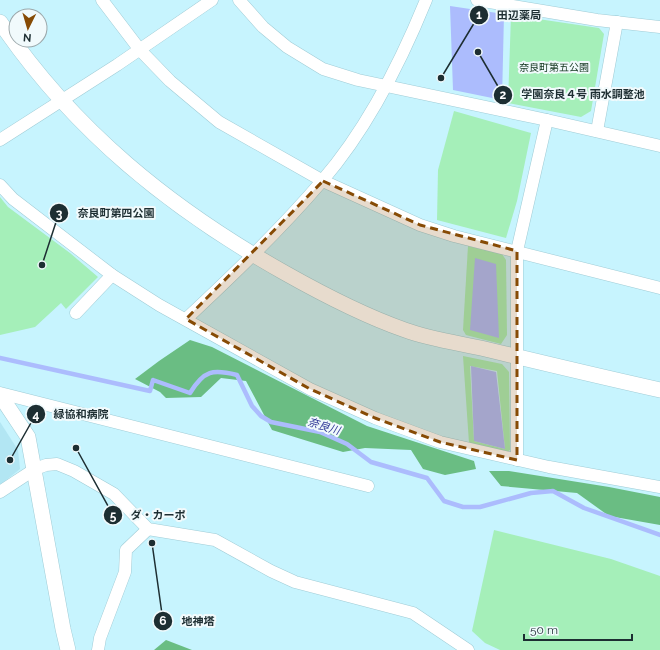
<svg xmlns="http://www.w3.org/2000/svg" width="660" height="650" font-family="Raleway,'Noto Sans JP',sans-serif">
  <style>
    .built { fill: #b2e6f3 }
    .green { fill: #a5efb9; fill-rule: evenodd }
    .forest { fill: #6abd83 }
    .water { fill: #acbcfd }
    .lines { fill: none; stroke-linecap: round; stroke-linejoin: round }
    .stream { stroke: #acbcfd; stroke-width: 4.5 }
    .minor-casing { stroke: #a0ccd6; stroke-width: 13 }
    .tertiary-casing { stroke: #a0ccd6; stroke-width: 16 }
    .minor { stroke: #fff; stroke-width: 12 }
    .tertiary { stroke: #fff; stroke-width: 15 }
    .marked { fill: #874b05; fill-opacity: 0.2; stroke: #874b05; stroke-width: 3; stroke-dasharray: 8 5; stroke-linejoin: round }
    .labels { text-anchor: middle; stroke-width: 4; stroke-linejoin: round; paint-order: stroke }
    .park-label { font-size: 10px; fill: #10331c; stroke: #f1fafc }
    .water-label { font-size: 11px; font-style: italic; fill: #343c98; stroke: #f1fafc }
    .leader { fill: none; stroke: #1d2e32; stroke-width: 1.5 }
    .callout-dot { fill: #1d2e32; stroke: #f1fafc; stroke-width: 1.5 }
    .mark-label { font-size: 12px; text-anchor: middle; font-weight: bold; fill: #fff }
    .callout-label { font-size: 11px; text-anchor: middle; font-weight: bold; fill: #1d2e32; stroke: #f1fafc; stroke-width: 4; stroke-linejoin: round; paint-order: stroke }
  </style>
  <rect width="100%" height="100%" fill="#c7f4fe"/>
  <polygon class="built" points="0,422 18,450 20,469 0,485"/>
  <g class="green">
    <polygon points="511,15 599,28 604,34 591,111 581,117 508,103"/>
    <polygon points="454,111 531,133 517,201 506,238 437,220 438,170"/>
    <polygon points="0,197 8,207 70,253 98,277 66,309 61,303 35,327 0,335"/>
    <polygon points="468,246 502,254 506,260 507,335 501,344 466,335 463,330"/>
    <path d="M463,356L502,364L509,372L510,450L507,452L469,443ZM470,366L497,371L505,449L474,441Z"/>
    <polygon points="494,530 611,559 660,576 660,650 500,650 485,643 472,631"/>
  </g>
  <g class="forest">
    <polygon points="190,340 212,347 367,426 474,461 476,469 445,475 423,469 411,450 365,448 343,452 272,430 246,381 221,378 201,397 166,398 160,392 135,379 159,361"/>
    <polygon points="489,471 509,471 609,487 660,497 660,525 609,516 577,493 501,486"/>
    <polygon points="166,640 192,650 154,650"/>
  </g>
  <g class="water">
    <polygon points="450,6 504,14 502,100 453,90"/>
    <polygon points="475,258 496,264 499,338 470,330"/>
    <polygon points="471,366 496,372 505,449 474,441"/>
  </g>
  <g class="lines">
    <path class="stream" d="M0,358L150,391L153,380L190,393C204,370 213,369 237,375L252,406L261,416L271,422L320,432L347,444L371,462L427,478L444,501L463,507H480L531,493L553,491L584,508L660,535"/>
    <g class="minor-casing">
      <g id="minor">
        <polyline points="102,0 140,50 170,81 219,122 323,181 420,225 454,236 660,288"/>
        <polyline points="239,0 263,27 287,47 323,69 358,80 547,120 660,146"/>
        <polyline points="477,0 597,20 660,27"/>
        <polyline points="597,131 617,22"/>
        <polyline points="0,140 117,65 212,0"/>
        <polyline points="0,185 13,199 112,275 159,305 310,389 375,418 440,442 549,467 660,487"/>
        <polyline points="76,313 112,275"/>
        <path d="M186,319C233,275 280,230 322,181C367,129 400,64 426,0"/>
        <polyline points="0,393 368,486"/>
        <polyline points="517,460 517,251 547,120"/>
        <polyline points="0,492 35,469 46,465 57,464 74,471 114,494 148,529 215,540 271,571 295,582 413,613 468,650"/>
        <polyline points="98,650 100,638 125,572 126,550 148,529"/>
      </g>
    </g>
    <g class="tertiary-casing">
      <g id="tertiary">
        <path d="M0,22C74,131 171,209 285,273C324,295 362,315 405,330C430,339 458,343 485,349C543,363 602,377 660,390"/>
        <polyline points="0,395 28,437 63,629 68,650"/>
      </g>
    </g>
    <use href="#minor" class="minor"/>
    <use href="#tertiary" class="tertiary"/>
  </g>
  <path class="marked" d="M323,181L420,225L517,251V460L440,442L375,418L310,389L186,319Z"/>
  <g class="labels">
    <g class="park-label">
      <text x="554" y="71">奈良町第五公園</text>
    </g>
    <g class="water-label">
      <text transform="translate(324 426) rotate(17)" y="4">奈良川</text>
    </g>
  </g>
  <path class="leader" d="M441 78L479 15M478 52L503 95M42 265L59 213M10 460L36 414M76 448L113 515M152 543L163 621"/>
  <g class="callout-dot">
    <circle cx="441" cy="78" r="4"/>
    <circle cx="478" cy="52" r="4"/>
    <circle cx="42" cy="265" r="4"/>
    <circle cx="10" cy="460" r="4"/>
    <circle cx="76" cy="448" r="4"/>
    <circle cx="152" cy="543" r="4"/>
    <circle cx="479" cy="15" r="10"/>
    <circle cx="503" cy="95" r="10"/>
    <circle cx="59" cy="213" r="10"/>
    <circle cx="36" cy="414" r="10"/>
    <circle cx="113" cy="515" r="10"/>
    <circle cx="163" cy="621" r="10"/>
  </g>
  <g class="mark-label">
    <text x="479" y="19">1</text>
    <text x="503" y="99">2</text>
    <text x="59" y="218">3</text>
    <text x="36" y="419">4</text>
    <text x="113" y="520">5</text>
    <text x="163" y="625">6</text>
  </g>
  <g class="callout-label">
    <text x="519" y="19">田辺薬局</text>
    <text x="583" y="98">学園奈良４号 雨水調整池</text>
    <text x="116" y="217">奈良町第四公園</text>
    <text x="81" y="418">緑協和病院</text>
    <text x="158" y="519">ダ・カーポ</text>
    <text x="198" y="625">地神塔</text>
  </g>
  <g transform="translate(28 28) rotate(185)"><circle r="19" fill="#f1fafc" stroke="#9ca8ab"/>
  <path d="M0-3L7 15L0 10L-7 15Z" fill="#874b05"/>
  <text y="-6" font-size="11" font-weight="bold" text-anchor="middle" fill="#1d2e32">N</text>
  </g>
  <path d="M524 634v6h108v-6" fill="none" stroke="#1d2e32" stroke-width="2"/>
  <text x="530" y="634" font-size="12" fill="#1d2e32" stroke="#f1fafc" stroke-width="3" paint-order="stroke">50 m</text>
</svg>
